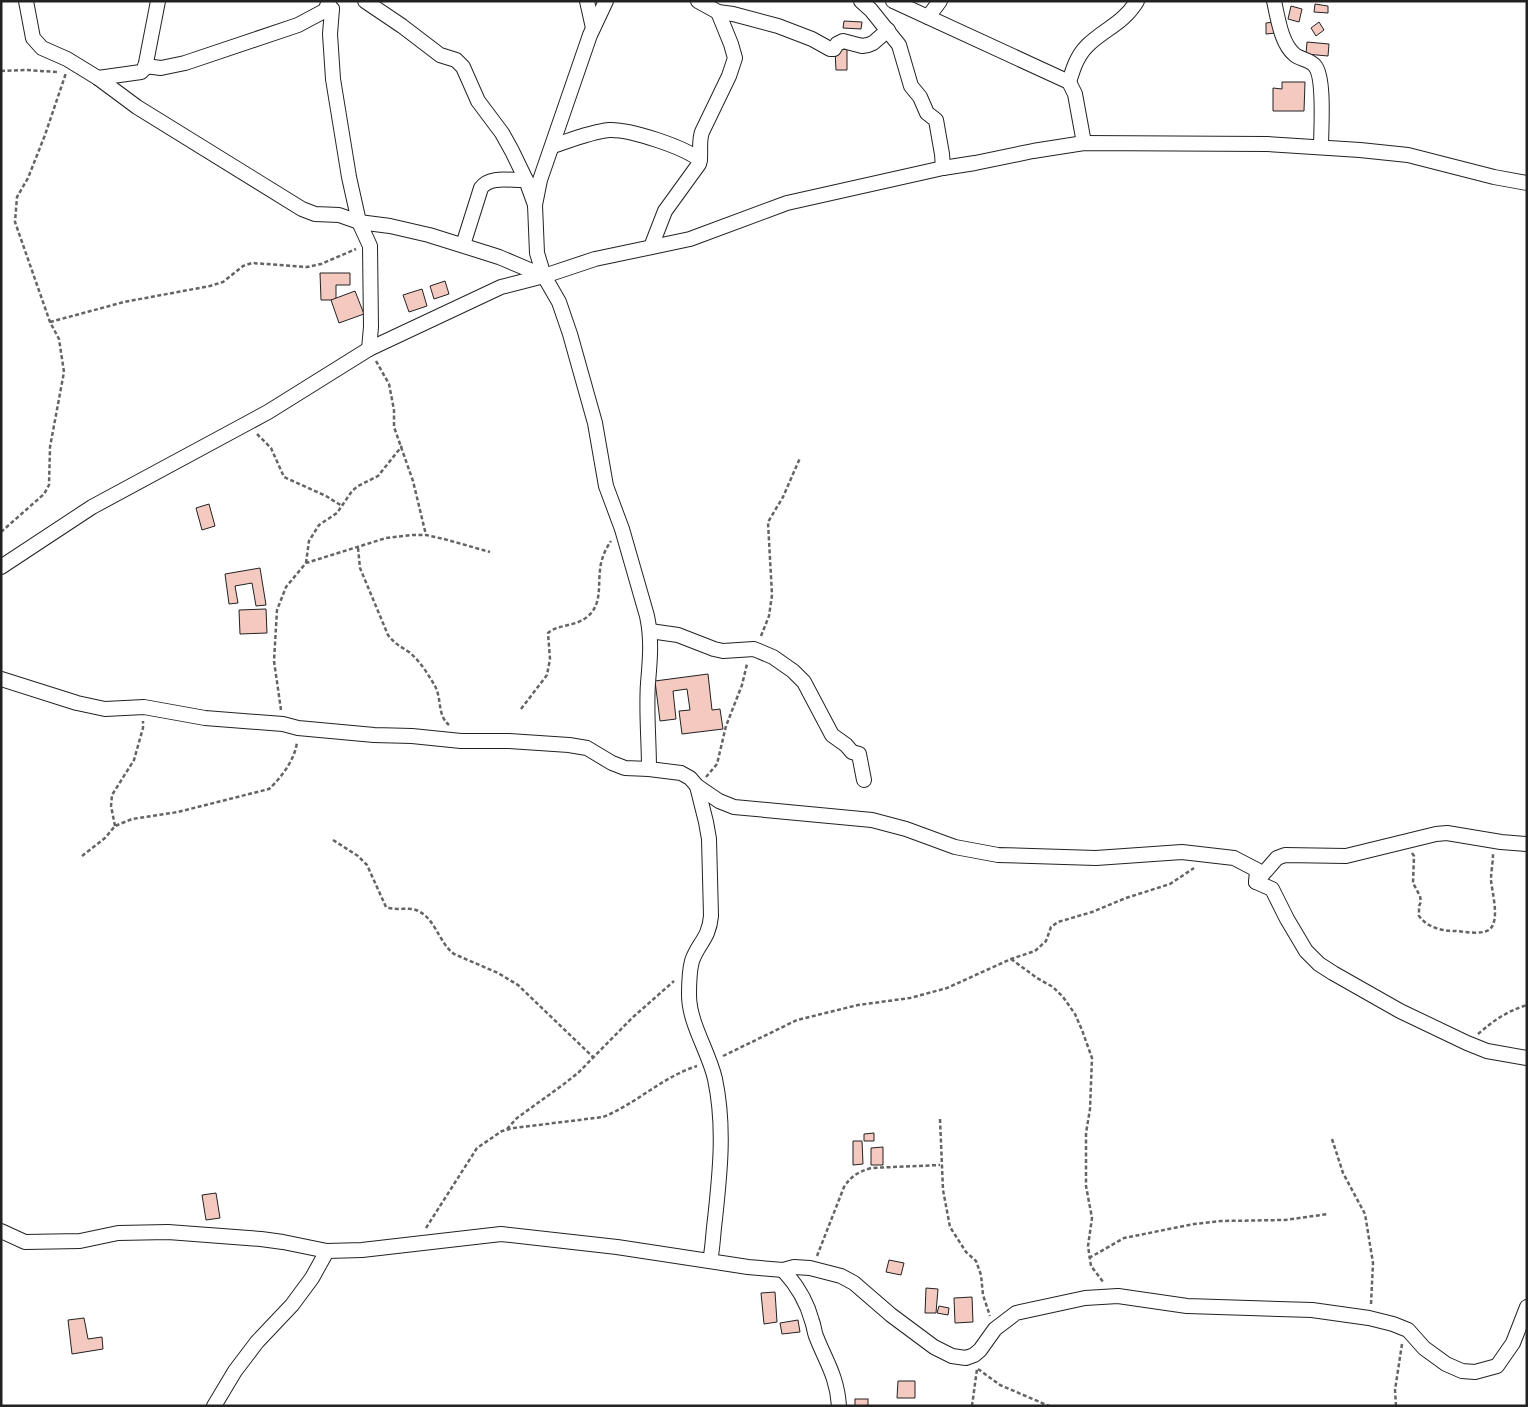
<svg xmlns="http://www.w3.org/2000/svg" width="1528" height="1407" font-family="'Titillium Web',sans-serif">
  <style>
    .building { fill: #f3c9c0; stroke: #222 }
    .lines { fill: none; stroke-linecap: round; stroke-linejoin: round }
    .street-casing { stroke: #222; stroke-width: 16 }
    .path { stroke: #646464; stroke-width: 2.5; stroke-dasharray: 4 2.5; stroke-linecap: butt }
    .street { stroke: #fff; stroke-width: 14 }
  </style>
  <rect width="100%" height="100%" fill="#fff"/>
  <g class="building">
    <polygon points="1315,4 1328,6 1328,13 1314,12"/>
    <polygon points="1291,6 1302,9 1299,22 1288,19"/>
    <polygon points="844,21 862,22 861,29 843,28"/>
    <polygon points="1275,22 1276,33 1266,34 1266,23"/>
    <polygon points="1319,22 1324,30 1316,36 1311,28"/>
    <polygon points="1307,42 1329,44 1328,56 1306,54"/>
    <polygon points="847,49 847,70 836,70 835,50"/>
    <polygon points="1282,82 1305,82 1304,111 1273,111 1273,88 1282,89"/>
    <polygon points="320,273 350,273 350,285 336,285 336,300 321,300"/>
    <polygon points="445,281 449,294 434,299 430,286"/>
    <polygon points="422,289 427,306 409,312 403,295"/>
    <polygon points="355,291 364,314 339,323 331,300"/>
    <polygon points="209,504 215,526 202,530 196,508"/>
    <polygon points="260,568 266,605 256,606 252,583 235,586 238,603 229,604 225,574"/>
    <polygon points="266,609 267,633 240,634 239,610"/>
    <polygon points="708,674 712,710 720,709 723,729 682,734 679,711 690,710 687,689 673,691 676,719 660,721 655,681"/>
    <polygon points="874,1133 874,1141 864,1141 864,1134"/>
    <polygon points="853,1141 862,1141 863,1164 853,1165"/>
    <polygon points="883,1147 883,1165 871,1165 871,1148"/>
    <polygon points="216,1193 220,1218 206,1220 202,1195"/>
    <polygon points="889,1260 904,1263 901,1275 886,1272"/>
    <polygon points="926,1288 938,1289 936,1313 925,1313"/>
    <polygon points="775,1292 777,1322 764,1324 761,1293"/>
    <polygon points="972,1297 973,1322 955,1323 954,1298"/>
    <polygon points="939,1306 949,1308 948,1315 937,1313"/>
    <polygon points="84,1318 88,1339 102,1337 103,1349 72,1354 68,1320"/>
    <polygon points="798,1320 800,1332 782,1334 780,1323"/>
    <polygon points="898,1381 915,1381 915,1398 897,1398"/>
    <rect x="855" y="1399" width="13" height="7"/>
  </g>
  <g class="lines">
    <g class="street-casing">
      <g id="street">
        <polyline points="26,1 33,38 42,48 67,59 98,78 137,107 302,209 315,214 339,215 359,222 390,226 429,235 499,257 544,276"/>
        <polyline points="329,1 327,6 332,9 330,34 333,79 349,177 359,222 370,246 371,327 369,349"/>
        <polyline points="365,1 402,26 440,55 456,60 463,67 478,101 502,133 512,151 526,180 535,205"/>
        <polyline points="587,1 593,28"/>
        <path d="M606,1L590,35L540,180L535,205L537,253L544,276L559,302L570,334L595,423L606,486L622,529L647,616C652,639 650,660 648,683C646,711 649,740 649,769"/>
        <polyline points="698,1 718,12 733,14 778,26 812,39 830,49 834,49 837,44 843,41 862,46 868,45 873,43 888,30"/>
        <polyline points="861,1 871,10 899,45 911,86 920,97 927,113 936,120 942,154 943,168"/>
        <polyline points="893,1 1069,82 1075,94 1084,143"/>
        <path d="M1274,1C1278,18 1281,44 1295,55C1300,59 1311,60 1315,66C1325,78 1321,130 1321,147"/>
        <polyline points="928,17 940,1"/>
        <polyline points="145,66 161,68 185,63 298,25 328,9 332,9"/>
        <polyline points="98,78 141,72 145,68 158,1"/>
        <path d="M1069,82C1073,69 1077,56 1087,46C1104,29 1123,24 1137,1"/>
        <path d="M553,146C571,140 590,132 609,130C630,129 684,147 700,160"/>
        <path d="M463,245L481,188C490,175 512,181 526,180"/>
        <path d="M651,247L665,211L699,164C702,154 698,144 702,132L729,76L735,58L731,44L718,12"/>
        <polyline points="1,567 92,507 268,412 369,349 501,287 544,276 595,259 690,239 787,203 943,168 975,163 1033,151 1084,143 1267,144 1360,150 1408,155 1494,177 1527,183"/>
        <polyline points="650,631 678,635 714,649 723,651 754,649 773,657 793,671 804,682 832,735 846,745 852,752 859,754 864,780"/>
        <polyline points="1,679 77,703 105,709 144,707 205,718 283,724 298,728 374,735 412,736 461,741 509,741 569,745 587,748 612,763 625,768 649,769 681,773 690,778 697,786 719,801 734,807 872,820 906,829 955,847 998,855 1096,858 1182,852 1234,858 1257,870 1256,882 1272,889 1287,919 1306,951 1319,964 1333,973 1400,1011 1467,1043 1487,1051 1527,1058"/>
        <path d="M697,786L706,822L709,839L711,916C709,939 698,943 692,961C689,972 689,985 689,995C689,1023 709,1052 715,1079C725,1126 720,1173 715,1219C713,1233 713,1247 710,1261"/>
        <polyline points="1256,882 1277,858 1285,855 1346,856 1436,834 1447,833 1501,842 1527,844"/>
        <polyline points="1,1231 25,1242 80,1241 118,1233 168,1232 261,1239 283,1242 327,1251 362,1250 501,1234 617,1247 748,1267 783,1270 794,1267 810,1268 841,1276 854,1283 891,1315 934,1347 952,1356 966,1358 974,1355 980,1350 995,1329 1016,1313 1085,1298 1118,1296 1187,1306 1312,1310 1369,1318 1393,1324 1408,1330 1424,1348 1446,1364 1462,1371 1475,1372 1497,1366 1513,1343 1527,1307"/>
        <path d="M783,1270C796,1284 807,1302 812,1321C814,1326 814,1331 816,1336C826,1362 837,1376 839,1406"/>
        <polyline points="214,1406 235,1371 257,1342 292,1305 312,1278 327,1251"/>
      </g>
    </g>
    <g class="path">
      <polyline points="1,71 25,70 58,72"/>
      <polyline points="50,322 124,302 210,286 223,282 243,266 252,263 307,267 321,264 356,249"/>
      <polyline points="376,361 389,384 394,410 394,427 413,481 426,535"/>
      <polyline points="257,434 271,448 284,477 326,496 342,506"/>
      <polyline points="1,532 44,494 49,485 50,447 64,372 59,339 50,322 15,222 17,197 28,178 45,135 66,73"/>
      <path d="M358,548L360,568L388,635C394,643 401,647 409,652C420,661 428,674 435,686C442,699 437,715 449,725"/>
      <polyline points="306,563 309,541 319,525 337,513 352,491 358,486 378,476 402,446"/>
      <polyline points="761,636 769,616 772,595 768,522 783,497 800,458"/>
      <path d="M521,709L547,675L550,659L548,633C558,624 575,627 587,617C602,605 598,587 600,570C601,559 605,550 611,541"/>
      <polyline points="281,710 274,661 277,610 286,587 306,563 386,538 411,535 426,535 444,539 490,552"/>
      <polyline points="706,777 717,764 726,726 742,685 747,664"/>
      <polyline points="115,826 111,806 112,795 134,760 143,728 143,721"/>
      <path d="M333,840L358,856L367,865L386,907C396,911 407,907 416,910C436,918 438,942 454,954L498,973L518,985L593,1057"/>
      <path d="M1412,853L1414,856L1413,883L1420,896L1421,902L1419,906V916C1428,928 1442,931 1456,931C1465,932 1484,935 1490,929C1500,920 1492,892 1491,880C1491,872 1493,862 1493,854"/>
      <path d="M82,856L105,838L115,826L132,819L178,812L269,789C282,777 295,759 297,742"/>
      <polyline points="1011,959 1037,978 1053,987 1063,997 1075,1014 1082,1030 1092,1058 1090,1109 1086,1133 1086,1186 1092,1218 1088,1246 1091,1266 1104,1283"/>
      <path d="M1478,1034C1493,1021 1507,1011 1527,1005"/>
      <polyline points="723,1056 797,1020 858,1005 910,998 947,988 1011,959 1035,951 1046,941 1051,927 1058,922 1092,912 1126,898 1170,884 1194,868"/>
      <polyline points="940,1119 943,1190 950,1227 966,1252 976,1261 981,1275 983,1295 990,1316"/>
      <polyline points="507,1129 517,1118 564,1084 578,1073 632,1018 674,981"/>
      <polyline points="1332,1139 1343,1173 1365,1214 1373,1263 1371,1304"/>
      <path d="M426,1228L477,1148L502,1131L514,1128L603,1117C636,1104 662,1077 697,1066"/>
      <path d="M817,1256L844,1187C851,1176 858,1172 871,1168L940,1165"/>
      <polyline points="1089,1258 1124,1238 1194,1224 1221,1221 1285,1220 1328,1214"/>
      <polyline points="978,1369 1000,1385 1049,1406"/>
      <polyline points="972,1406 977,1369"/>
      <polyline points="1396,1406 1395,1390 1402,1344"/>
    </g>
    <use href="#street" class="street"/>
  </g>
  <rect width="1528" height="1407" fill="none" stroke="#222222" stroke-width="5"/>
</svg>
